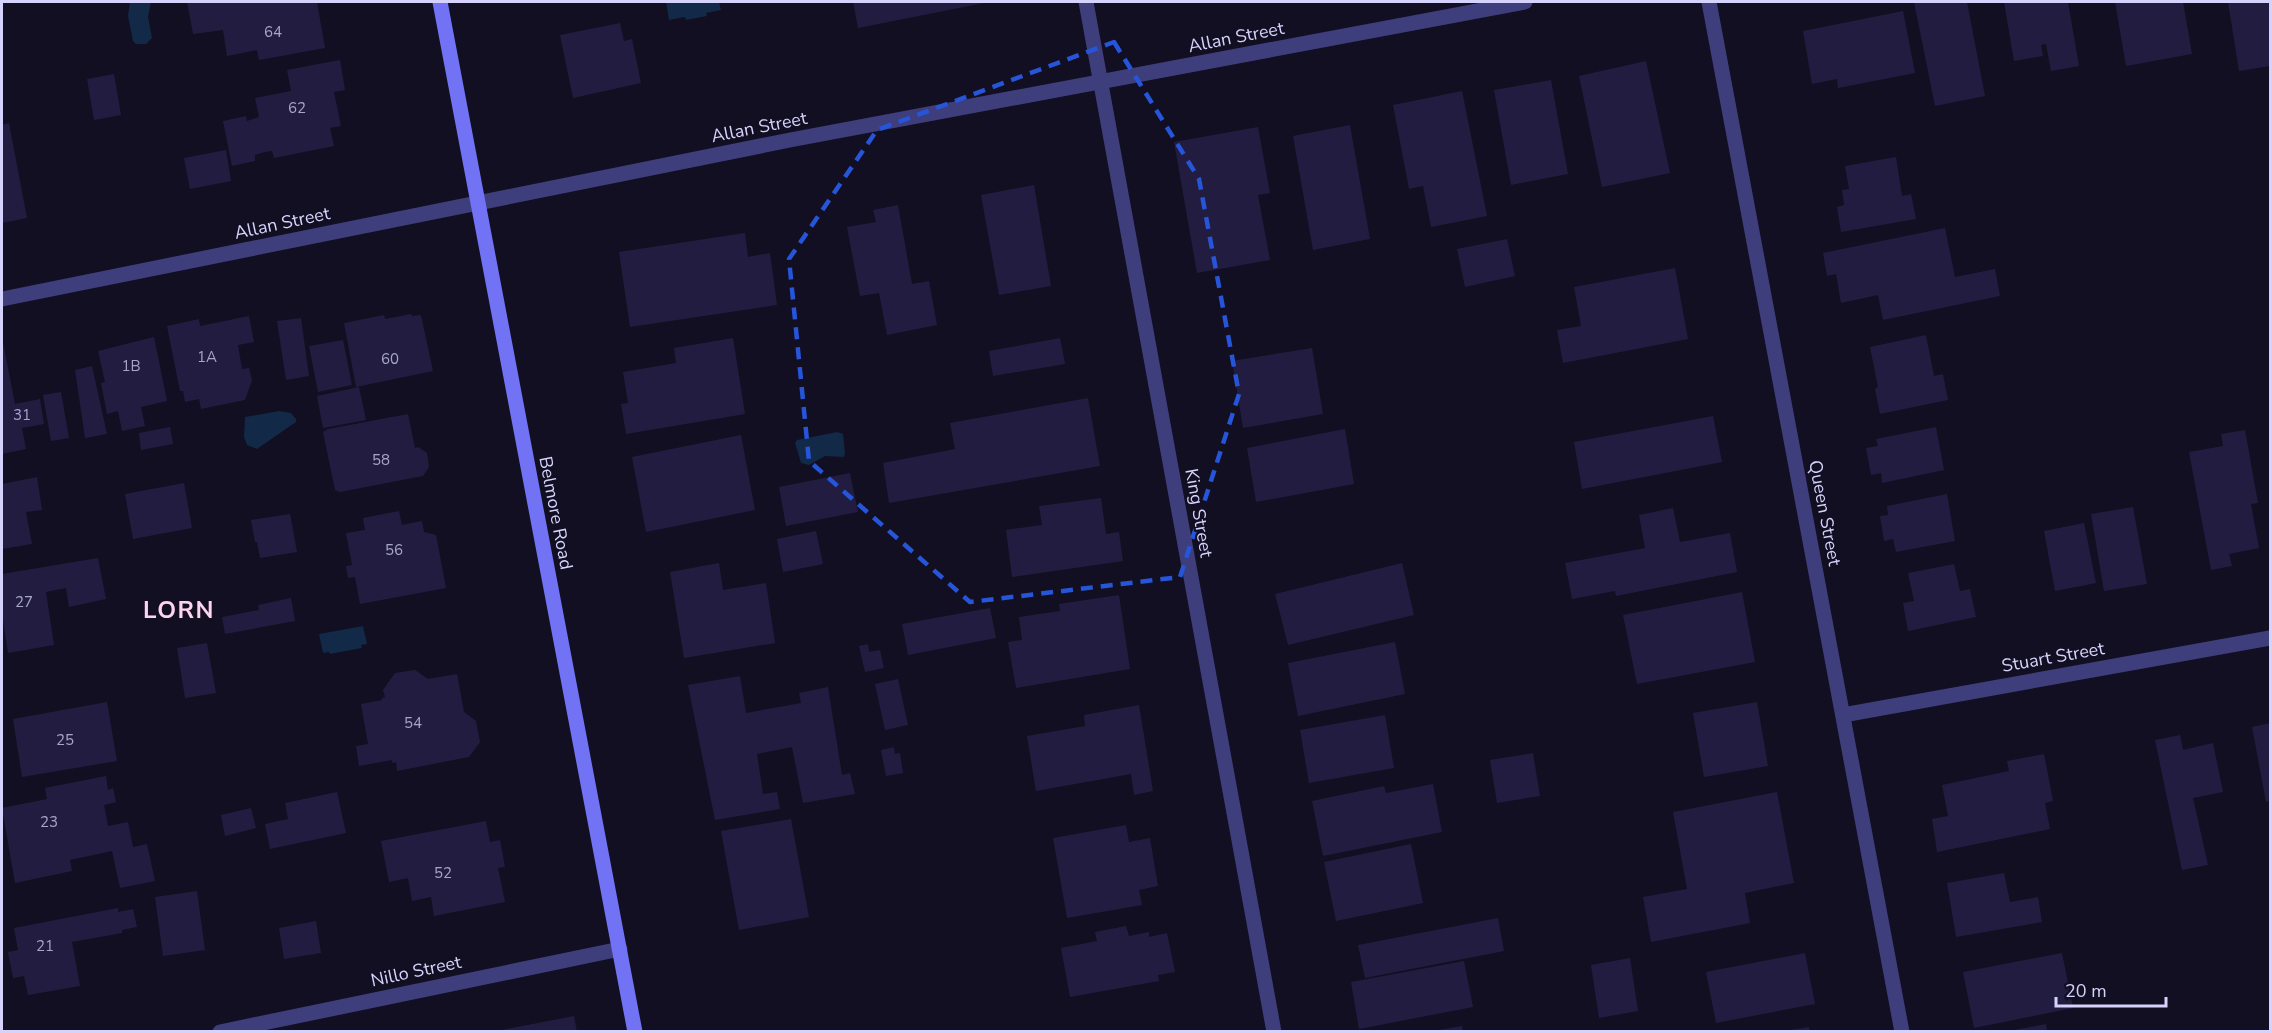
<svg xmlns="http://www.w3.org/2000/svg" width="2272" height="1033" font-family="'Nunito Sans',sans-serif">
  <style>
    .water { fill: #122947 }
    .building { fill: #221d40 }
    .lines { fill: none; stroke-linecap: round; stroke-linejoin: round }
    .street { stroke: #3e3e7c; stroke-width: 15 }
    .secondary { stroke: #7173f4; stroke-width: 15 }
    .marked { fill: none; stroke: #2655da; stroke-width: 4.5; stroke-dasharray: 12 8; stroke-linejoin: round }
    .labels { text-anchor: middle; stroke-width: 4.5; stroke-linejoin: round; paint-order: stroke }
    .number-label { font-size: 15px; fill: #a8a5cd }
    .street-label { font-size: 18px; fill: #d5d2fc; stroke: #110f21 }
    .district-label { font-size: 24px; font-weight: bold; letter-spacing: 1.5px; fill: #fcd4ef; stroke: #110f21 }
  </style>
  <rect width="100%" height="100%" fill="#110f21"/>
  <g class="water">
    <polygon points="130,2 151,2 148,17 152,38 146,44 136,44 133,41 128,16"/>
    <polygon points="666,2 719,2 721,10 706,13 707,16 686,20 685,17 669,20"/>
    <polygon points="279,411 291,413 296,419 296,422 257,449 247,445 244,437 245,417"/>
    <polygon points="837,432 843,434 845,453 844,457 825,456 809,465 801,463 795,443 797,440"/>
    <polygon points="363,626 367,644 361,645 362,648 330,654 329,652 323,653 319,634"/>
  </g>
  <g class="building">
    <polygon points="187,2 317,2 325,48 259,60 257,50 227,56 223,30 193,34"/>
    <polygon points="853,2 984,2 984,3 858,28"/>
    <polygon points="1914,2 1967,2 1985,96 1935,106"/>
    <polygon points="2004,2 2068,2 2079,66 2051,71 2046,44 2041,45 2043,56 2014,61"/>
    <polygon points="2115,2 2183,2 2192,54 2126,66"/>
    <polygon points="2228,2 2270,2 2270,66 2239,71"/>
    <polygon points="1903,11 1915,73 1838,88 1837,79 1812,84 1803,31"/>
    <polygon points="620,23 624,41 632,39 641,83 573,98 560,35"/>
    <polygon points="340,60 345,90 334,92 341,126 330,128 334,146 274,158 272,151 265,152 255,155 255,161 232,166 223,121 246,116 247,121 259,117 255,98 291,91 287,70"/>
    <polygon points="1646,61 1670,173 1602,187 1579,76"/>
    <polygon points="114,74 121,115 94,120 87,79"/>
    <polygon points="1551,80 1568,174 1511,185 1494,90"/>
    <polygon points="1462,91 1487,216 1431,227 1423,186 1409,189 1393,105"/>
    <polygon points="9,123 27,218 2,223 2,125"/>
    <polygon points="1350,125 1370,239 1313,250 1293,136"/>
    <polygon points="1258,127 1270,193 1258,195 1270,260 1197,273 1174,142"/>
    <polygon points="226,150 231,181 190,189 184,158"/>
    <polygon points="1896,157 1902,196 1911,194 1916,219 1841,232 1837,207 1844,205 1842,190 1849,189 1845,166"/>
    <polygon points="1034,185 1051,286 999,295 981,195"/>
    <polygon points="898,205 912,284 929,281 937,325 887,335 879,293 860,296 847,227 876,222 873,210"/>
    <polygon points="1945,228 1955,277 1995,269 2000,296 1883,320 1878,295 1841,303 1836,274 1827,276 1823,253"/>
    <polygon points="745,233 748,257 770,253 777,305 630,327 619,252"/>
    <polygon points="1507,239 1515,276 1465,287 1457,249"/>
    <polygon points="1675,268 1688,339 1563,363 1557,330 1581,326 1574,287"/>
    <polygon points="411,314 412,316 421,315 433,371 356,387 344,323 384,315 385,319"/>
    <polygon points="249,316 254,342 238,345 242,369 249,368 252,380 245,400 201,409 199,399 185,402 183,391 180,391 167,326 199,319 200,326"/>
    <polygon points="301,318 309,376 286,380 277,321"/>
    <polygon points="1926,335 1934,376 1943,374 1948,400 1880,414 1875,389 1878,387 1870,347"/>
    <polygon points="154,337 167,401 141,407 145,426 122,431 118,411 107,414 101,383 105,382 98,351"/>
    <polygon points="733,338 745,414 626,434 621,404 628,403 623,372 676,363 674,348"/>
    <polygon points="1060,338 1065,364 993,376 989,351"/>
    <polygon points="343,340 352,385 318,392 309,346"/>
    <polygon points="3,342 15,404 40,399 44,424 22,428 26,449 2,454"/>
    <polygon points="1312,348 1323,414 1243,428 1232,361"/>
    <polygon points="92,366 107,434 85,438 75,370"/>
    <polygon points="359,387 366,420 323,428 317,396"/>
    <polygon points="61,392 69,438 51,441 43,395"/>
    <polygon points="1088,398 1100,466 889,503 883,463 955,449 950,423"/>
    <polygon points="408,414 415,448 418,447 427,453 429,467 423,476 340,492 335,490 323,432 328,429"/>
    <polygon points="1713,416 1722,462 1582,489 1574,442"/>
    <polygon points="170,427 173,444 141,450 139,433"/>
    <polygon points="1936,427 1944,470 1882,483 1881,473 1871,475 1866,448 1878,446 1876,439"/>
    <polygon points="1345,429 1354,484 1256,502 1247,448"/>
    <polygon points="2245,430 2258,503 2251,504 2259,548 2229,554 2232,566 2211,570 2189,452 2223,446 2221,434"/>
    <polygon points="741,435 755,510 646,532 632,457"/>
    <polygon points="850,473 858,512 786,526 779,487"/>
    <polygon points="37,477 42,510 26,512 32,544 2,549 2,484"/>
    <polygon points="184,483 192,528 133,539 125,494"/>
    <polygon points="1947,494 1955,541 1896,552 1893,539 1884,541 1880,516 1888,515 1887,506"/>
    <polygon points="1101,498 1106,534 1119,532 1123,561 1012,577 1006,530 1042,525 1039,506"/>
    <polygon points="2133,507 2147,584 2104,591 2091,514"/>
    <polygon points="1673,508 1680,542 1730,533 1737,572 1616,596 1615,591 1572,599 1565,563 1645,548 1639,515"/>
    <polygon points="399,511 402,525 422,521 424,532 436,535 446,588 360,604 355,577 348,578 346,566 352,565 346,533 365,530 363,518"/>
    <polygon points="290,514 297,552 260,558 257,542 255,542 251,520"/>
    <polygon points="2084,523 2096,583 2055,591 2044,531"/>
    <polygon points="816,531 823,564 783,572 777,539"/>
    <polygon points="98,558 106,599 69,607 66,588 46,592 54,645 8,653 2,613 2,574"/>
    <polygon points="719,563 723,590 766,583 775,643 684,658 670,572"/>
    <polygon points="1402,563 1414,615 1288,645 1275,594"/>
    <polygon points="1954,564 1960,591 1970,589 1976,617 1908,631 1903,603 1914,601 1908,573"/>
    <polygon points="1742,592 1755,662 1637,684 1623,615"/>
    <polygon points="1119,595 1130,669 1016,688 1008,642 1022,640 1019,617 1060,611 1059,604"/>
    <polygon points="291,598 295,621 225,634 222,617 259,610 258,605"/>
    <polygon points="990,608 996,638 908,655 902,624"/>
    <polygon points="1395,642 1405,694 1298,716 1288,663"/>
    <polygon points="207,643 216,693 185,698 177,648"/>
    <polygon points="868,644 869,652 880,650 884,668 865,672 859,646"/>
    <polygon points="415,670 428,679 457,674 464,712 476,721 480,742 469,757 397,771 396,762 392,763 392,760 359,766 356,746 368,744 361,704 382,700 382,698 385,697 383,690 395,673"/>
    <polygon points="740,676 746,713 801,703 799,693 828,687 842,775 850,773 855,794 803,803 792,747 757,754 763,794 777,792 780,809 715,820 688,685"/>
    <polygon points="898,679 908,725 885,730 875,684"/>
    <polygon points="107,702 117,761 22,777 13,719"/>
    <polygon points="1757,702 1768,766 1704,777 1693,713"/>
    <polygon points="1139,705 1153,791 1134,795 1131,774 1036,791 1027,736 1085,726 1084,715"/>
    <polygon points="1385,715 1394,768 1309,783 1300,730"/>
    <polygon points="2270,723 2270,801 2266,802 2252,727"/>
    <polygon points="2180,735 2183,750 2213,743 2223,792 2193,798 2208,865 2182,870 2155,740"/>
    <polygon points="894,747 895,754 900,753 903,773 886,776 881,750"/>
    <polygon points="1533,753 1540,796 1497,803 1490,760"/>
    <polygon points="2044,754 2053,801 2045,803 2050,829 1937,852 1932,819 1948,816 1942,785 2009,771 2007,761"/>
    <polygon points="106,776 108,790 113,788 116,802 104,805 108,826 128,822 133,847 147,844 155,881 120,888 112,851 70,860 72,871 15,883 2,808 47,799 45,788"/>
    <polygon points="1433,784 1442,832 1323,856 1312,801 1384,786 1386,793"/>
    <polygon points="337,792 346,833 270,849 265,824 288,819 285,803"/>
    <polygon points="1777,792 1794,883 1745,893 1750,923 1651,942 1643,897 1687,889 1673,812"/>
    <polygon points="251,808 256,828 225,836 221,815"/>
    <polygon points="791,819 809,917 739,930 721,831"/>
    <polygon points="486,821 490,842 500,840 505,867 498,868 505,902 434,916 431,897 412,901 408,878 389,882 381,841"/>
    <polygon points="1126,825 1129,842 1150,838 1158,886 1139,890 1142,905 1067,918 1053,838"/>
    <polygon points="1411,844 1423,903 1336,921 1324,862"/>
    <polygon points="2004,873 2010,902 2038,897 2042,922 1956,937 1947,883"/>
    <polygon points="197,891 205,950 163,956 155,897"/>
    <polygon points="118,908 118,912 133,909 137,927 122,930 122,933 72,942 80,986 28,995 24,976 13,978 8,952 18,950 14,928"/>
    <polygon points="1498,918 1504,951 1365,978 1358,945"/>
    <polygon points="316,921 321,953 284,959 279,928"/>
    <polygon points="1126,926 1129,936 1149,932 1149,937 1167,933 1175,972 1158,975 1159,981 1070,997 1061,948 1097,941 1095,932"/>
    <polygon points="1805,953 1815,1004 1716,1023 1706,972"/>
    <polygon points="2062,953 2073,1008 1974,1028 1963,972"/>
    <polygon points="1630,958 1638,1011 1599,1018 1591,965"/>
    <polygon points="1464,961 1473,1007 1359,1029 1351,982"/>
    <polygon points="574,1016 577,1032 501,1032 501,1030"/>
    <polygon points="2046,1024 2047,1032 2014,1032 2014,1030"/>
    <polygon points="1462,1026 1463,1032 1439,1032 1439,1030"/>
    <polygon points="1809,1027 1810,1032 1790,1032 1790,1030"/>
  </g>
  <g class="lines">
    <g class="street">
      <polyline points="1086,2 1274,1032"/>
      <polyline points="1709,2 1902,1032"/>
      <polyline points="2,299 790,140 1525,2"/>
      <polyline points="1843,715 2270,638"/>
      <polyline points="220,1032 620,949"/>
    </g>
    <polyline class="secondary" points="440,2 635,1032"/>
  </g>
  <path class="marked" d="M1114,42L1199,179L1239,394L1180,577L970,602L809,461L789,259L877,130Z"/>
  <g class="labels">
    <g class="number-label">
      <text x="273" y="37">64</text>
      <text x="297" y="113">62</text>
      <text x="207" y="362">1A</text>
      <text x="390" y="364">60</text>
      <text x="131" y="371">1B</text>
      <text x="22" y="420">31</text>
      <text x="381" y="465">58</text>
      <text x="394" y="555">56</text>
      <text x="24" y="607">27</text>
      <text x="413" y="728">54</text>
      <text x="65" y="745">25</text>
      <text x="49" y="827">23</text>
      <text x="443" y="878">52</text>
      <text x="45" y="951">21</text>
    </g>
    <g class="street-label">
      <text transform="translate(1236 37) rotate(-11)" y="6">Allan Street</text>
      <text transform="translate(759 127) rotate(-11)" y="6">Allan Street</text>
      <text transform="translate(282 223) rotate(-12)" y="6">Allan Street</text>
      <text transform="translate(556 513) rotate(79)" y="6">Belmore Road</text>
      <text transform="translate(1199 513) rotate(80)" y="6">King Street</text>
      <text transform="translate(1825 513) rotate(79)" y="6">Queen Street</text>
      <text transform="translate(2053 657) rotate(-10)" y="6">Stuart Street</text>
      <text transform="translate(416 971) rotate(-12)" y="6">Nillo Street</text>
    </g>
    <g class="district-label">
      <text x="179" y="618">LORN</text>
    </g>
  </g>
  <rect width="2272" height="1033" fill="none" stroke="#d5d2fc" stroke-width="6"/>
  <path d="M2056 997v9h110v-9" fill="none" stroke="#d5d2fc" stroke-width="3"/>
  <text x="2065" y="997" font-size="18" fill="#d5d2fc" stroke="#110f21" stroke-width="4.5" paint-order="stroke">20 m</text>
</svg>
